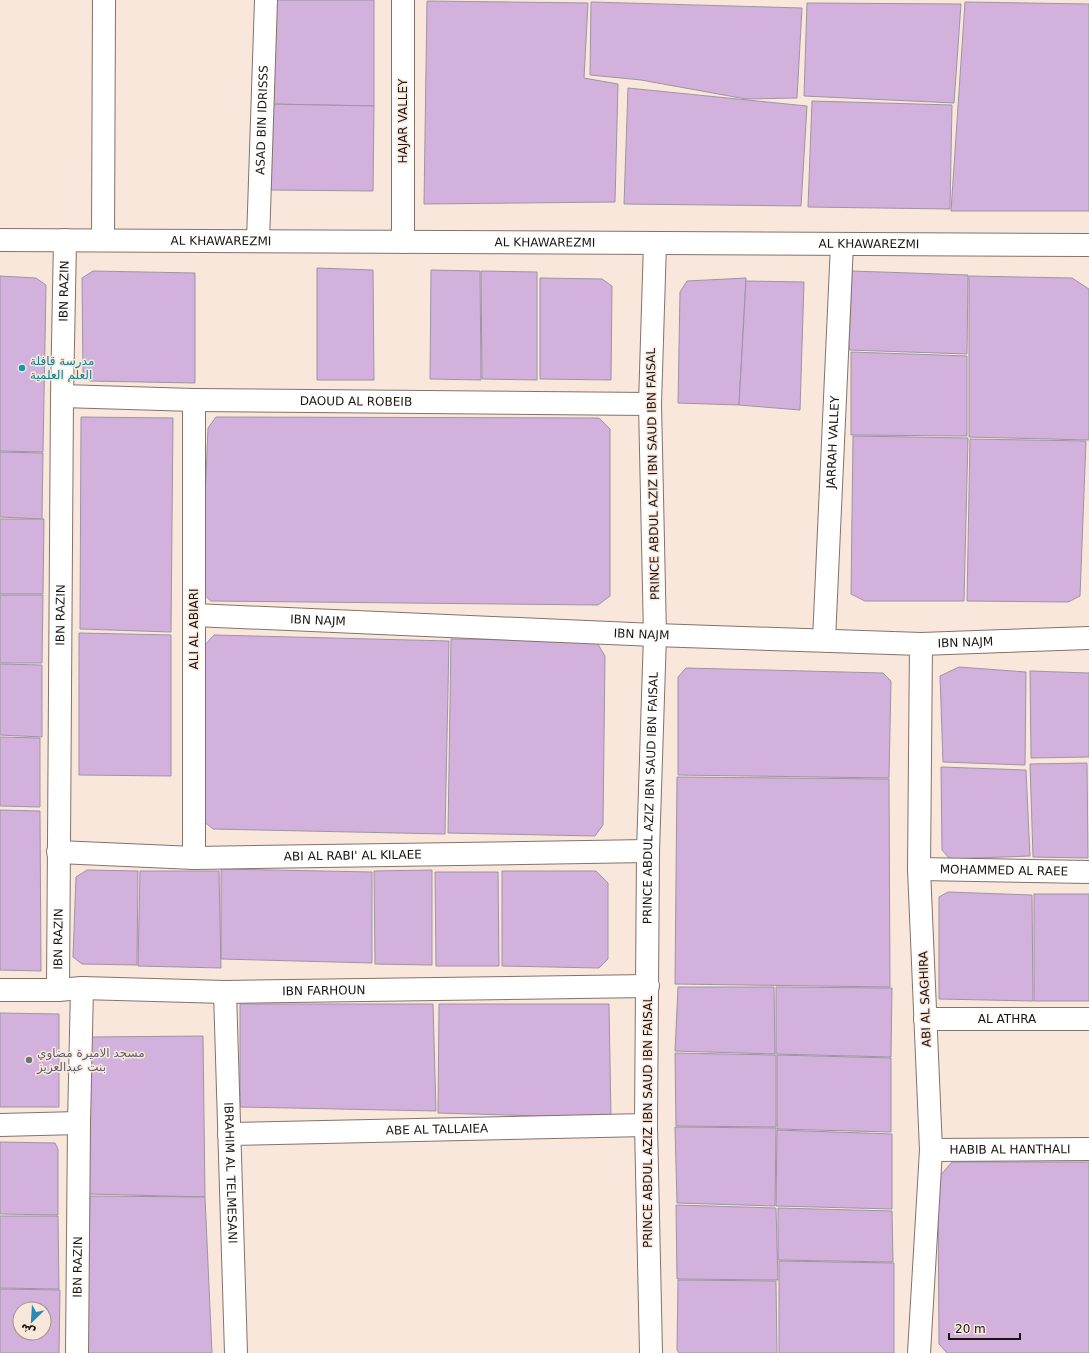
<svg xmlns="http://www.w3.org/2000/svg" width="1089" height="1353" font-family="'DejaVu Sans','Noto Sans Arabic',sans-serif">
  <style>
    .building { fill: #d2b1dd; stroke: #9f94a3; fill-rule: evenodd }
    .lines { fill: none; stroke-linecap: round; stroke-linejoin: round }
    .street-casing { stroke: #83736a; stroke-width: 24 }
    .street { stroke: #fff; stroke-width: 22 }
    .culture-dot { fill: #0f9aa8; stroke: #f9e7dc; stroke-width: 1.5 }
    .worship-dot { fill: #6b7280; stroke: #f9e7dc; stroke-width: 1.5 }
    .labels { text-anchor: middle; stroke-width: 3; stroke-linejoin: round; paint-order: stroke }
    .street-label { font-size: 12px; fill: #1b1511; stroke: #f9e7dc }
    .culture-label { font-size: 12px; fill: #0d838f; stroke: #f9e7dc; text-anchor: start }
    .worship-label { font-size: 12px; fill: #5b616d; stroke: #f9e7dc; text-anchor: start }
  </style>
  <rect width="100%" height="100%" fill="#f9e7dc"/>
  <g class="building">
    <polygon points="272,0 374,0 374,106 270,104"/>
    <polygon points="427,1 588,3 584,78 618,84 615,202 424,204"/>
    <polygon points="591,2 802,8 797,98 746,99 641,80 590,75"/>
    <polygon points="965,2 1089,4 1089,211 951,211"/>
    <polygon points="807,3 961,4 954,103 804,96"/>
    <polygon points="628,88 807,106 801,206 624,204"/>
    <polygon points="812,101 952,105 950,209 808,207"/>
    <polygon points="270,104 374,106 373,191 270,190"/>
    <polygon points="317,268 373,270 374,380 317,380"/>
    <polygon points="431,270 480,271 481,380 430,379"/>
    <polygon points="93,271 195,273 195,383 90,381 83,373 82,278"/>
    <polygon points="481,271 537,272 537,380 482,379"/>
    <polygon points="852,271 968,275 967,354 849,350"/>
    <polygon points="0,276 36,278 46,285 43,452 0,451"/>
    <polygon points="969,276 1072,278 1089,289 1089,440 969,437"/>
    <polygon points="540,278 602,279 612,286 611,380 540,379"/>
    <polygon points="746,278 739,405 678,403 680,292 687,281"/>
    <polygon points="746,281 804,282 800,410 739,405"/>
    <polygon points="851,352 967,356 967,436 851,435"/>
    <polygon points="81,417 173,418 171,632 80,629"/>
    <polygon points="216,417 599,418 610,429 610,596 598,605 211,601 201,592 208,428"/>
    <polygon points="853,436 968,438 964,601 865,601 851,594"/>
    <polygon points="970,439 1086,441 1080,596 1068,602 967,601"/>
    <polygon points="0,452 43,453 42,519 0,517"/>
    <polygon points="0,519 44,519 43,594 0,594"/>
    <polygon points="0,595 43,595 42,663 0,663"/>
    <polygon points="79,633 171,635 171,776 79,775"/>
    <polygon points="214,635 449,641 445,834 213,829 202,820 204,646"/>
    <polygon points="451,639 596,641 605,656 603,825 595,836 448,833"/>
    <polygon points="0,664 42,665 42,737 0,735"/>
    <polygon points="959,667 1026,672 1025,765 943,762 940,676"/>
    <polygon points="686,668 883,673 891,681 889,778 678,775 678,677"/>
    <polygon points="1030,671 1089,673 1089,757 1031,758"/>
    <polygon points="0,737 40,738 40,807 0,806"/>
    <polygon points="1087,763 1088,858 1033,857 1030,764"/>
    <polygon points="941,767 1026,770 1030,856 950,859 942,850"/>
    <polygon points="677,777 889,779 890,987 675,984"/>
    <polygon points="0,810 40,811 41,971 0,970"/>
    <polygon points="221,869 372,872 372,963 221,959"/>
    <polygon points="87,870 138,871 137,965 82,964 73,957 76,877"/>
    <polygon points="432,870 432,965 375,964 374,871"/>
    <polygon points="140,871 219,871 221,968 138,966"/>
    <polygon points="502,871 596,871 608,883 608,959 599,968 502,966"/>
    <polygon points="435,872 498,872 499,966 436,966"/>
    <polygon points="948,892 1032,895 1033,1001 939,999 939,897"/>
    <rect x="1034" y="894" width="55" height="107"/>
    <polygon points="678,987 774,987 775,1054 675,1051"/>
    <polygon points="776,987 892,988 891,1057 776,1054"/>
    <polygon points="240,1004 433,1004 436,1111 240,1107"/>
    <polygon points="439,1004 609,1004 611,1118 438,1113"/>
    <polygon points="0,1013 59,1014 59,1107 0,1107"/>
    <polygon points="203,1036 205,1197 89,1194 89,1037"/>
    <polygon points="675,1053 776,1055 776,1127 676,1126"/>
    <polygon points="777,1055 891,1058 891,1132 777,1129"/>
    <polygon points="675,1127 776,1128 775,1206 677,1203"/>
    <polygon points="777,1130 892,1134 892,1209 776,1206"/>
    <polygon points="0,1142 55,1143 58,1149 58,1215 0,1214"/>
    <polygon points="952,1162 1089,1162 1089,1353 947,1353 939,1344 938,1178"/>
    <polygon points="90,1196 205,1197 212,1353 87,1353"/>
    <polygon points="676,1205 776,1208 778,1280 677,1279"/>
    <polygon points="778,1208 892,1211 893,1262 778,1260"/>
    <polygon points="0,1216 58,1216 59,1289 0,1288"/>
    <polygon points="779,1261 894,1263 894,1353 779,1353"/>
    <polygon points="678,1280 776,1281 777,1353 679,1353 677,1350"/>
    <path d="M0,1289L60,1290L59,1353H0ZM20,1309H44V1333H20Z"/>
  </g>
  <g class="lines">
    <g class="street-casing">
      <g id="street">
        <path id="s1" d="M0,240L1089,245"/>
        <polyline points="103,240 104,0"/>
        <path id="s2" d="M258,241L266,0"/>
        <polyline points="403,242 403,0"/>
        <path id="s3" d="M62,396L194,400L650,404"/>
        <path id="s4" d="M194,615L655,635L921,644L1089,638"/>
        <path id="s5" d="M824,640L842,244"/>
        <path id="s6" d="M58,852L194,858L648,851"/>
        <polyline points="194,858 194,400"/>
        <path id="s7" d="M919,869L1089,872"/>
        <path id="s8" d="M0,990H58L82,988L225,992L648,986"/>
        <path id="s9" d="M58,990L62,396L65,240"/>
        <path id="s10" d="M225,992L236,1353"/>
        <path id="s11" d="M925,1019H1089"/>
        <polyline points="0,1125 79,1123"/>
        <path id="s12" d="M229,1134L646,1125"/>
        <path id="s13" d="M931,1150L1089,1149"/>
        <path id="s14" d="M77,1353L79,1123L82,988"/>
        <path id="s15" d="M651,1353L646,1125L648,851L655,635L650,404L655,243"/>
        <polyline points="919,1353 931,1150 919,869 921,644"/>
      </g>
    </g>
    <use href="#street" class="street"/>
  </g>
  <circle class="culture-dot" cx="22" cy="368" r="4"/>
  <circle class="worship-dot" cx="29" cy="1060" r="4"/>
  <g class="labels">
    <g class="street-label">
      <text dy="4" stroke="none"><textPath href="#s2" startOffset="121">ASAD BIN IDRISSS</textPath></text>
      <text transform="translate(403 121) rotate(-90)" y="4">HAJAR VALLEY</text>
      <text dy="4" stroke="none"><textPath href="#s1" startOffset="221">AL KHAWAREZMI</textPath></text>
      <text dy="4" stroke="none"><textPath href="#s1" startOffset="545">AL KHAWAREZMI</textPath></text>
      <text dy="4" stroke="none"><textPath href="#s1" startOffset="869">AL KHAWAREZMI</textPath></text>
      <text dy="4" stroke="none"><textPath href="#s9" startOffset="699">IBN RAZIN</textPath></text>
      <text dy="4" stroke="none"><textPath href="#s3" startOffset="294">DAOUD AL ROBEIB</textPath></text>
      <text dy="4" stroke="none"><textPath href="#s5" startOffset="198">JARRAH VALLEY</textPath></text>
      <text transform="translate(653 474) rotate(-91)" y="4">PRINCE ABDUL AZIZ IBN SAUD IBN FAISAL</text>
      <text dy="4" stroke="none"><textPath href="#s9" startOffset="375">IBN RAZIN</textPath></text>
      <text dy="4" stroke="none"><textPath href="#s4" startOffset="124">IBN NAJM</textPath></text>
      <text transform="translate(194 629) rotate(-90)" y="4">ALI AL ABIARI</text>
      <text dy="4" stroke="none"><textPath href="#s4" startOffset="448">IBN NAJM</textPath></text>
      <text dy="4" stroke="none"><textPath href="#s4" startOffset="772">IBN NAJM</textPath></text>
      <text dy="4" stroke="none"><textPath href="#s15" startOffset="555">PRINCE ABDUL AZIZ IBN SAUD IBN FAISAL</textPath></text>
      <text dy="4" stroke="none"><textPath href="#s6" startOffset="295">ABI AL RABI' AL KILAEE</textPath></text>
      <text dy="4" stroke="none"><textPath href="#s7" startOffset="85">MOHAMMED AL RAEE</textPath></text>
      <text dy="4" stroke="none"><textPath href="#s9" startOffset="51">IBN RAZIN</textPath></text>
      <text dy="4" stroke="none"><textPath href="#s8" startOffset="324">IBN FARHOUN</textPath></text>
      <text transform="translate(925 999) rotate(-92)" y="4">ABI AL SAGHIRA</text>
      <text dy="4" stroke="none"><textPath href="#s11" startOffset="82">AL ATHRA</textPath></text>
      <text transform="translate(648 1122) rotate(-90)" y="4">PRINCE ABDUL AZIZ IBN SAUD IBN FAISAL</text>
      <text dy="4" stroke="none"><textPath href="#s12" startOffset="208">ABE AL TALLAIEA</textPath></text>
      <text dy="4" stroke="none"><textPath href="#s13" startOffset="79">HABIB AL HANTHALI</textPath></text>
      <text dy="4" stroke="none"><textPath href="#s10" startOffset="181">IBRAHIM AL TELMESANI</textPath></text>
      <text dy="4" stroke="none"><textPath href="#s14" startOffset="86">IBN RAZIN</textPath></text>
    </g>
    <g class="culture-label">
      <text x="30" y="365">مدرسة قافلة<tspan x="30" dy="14">العلم العلمية</tspan></text>
    </g>
    <g class="worship-label">
      <text x="37" y="1057">مسجد الاميرة مضاوي<tspan x="37" dy="14">بنت عبدالعزيز</tspan></text>
    </g>
  </g>
  <g transform="translate(32 1321) rotate(205)"><circle r="19" fill="#f9e7dc" stroke="#a0938b"/>
  <path d="M0-3L7 15L0 10L-7 15Z" fill="#2989b4"/>
  <text y="-6" font-size="11" font-weight="bold" text-anchor="middle" fill="#1b1511">ش</text>
  </g>
  <path d="M949 1333v6h71v-6" fill="none" stroke="#1b1511" stroke-width="2"/>
  <text x="955" y="1333" font-size="12" fill="#1b1511" stroke="#f9e7dc" stroke-width="3" paint-order="stroke">20 m</text>
</svg>
